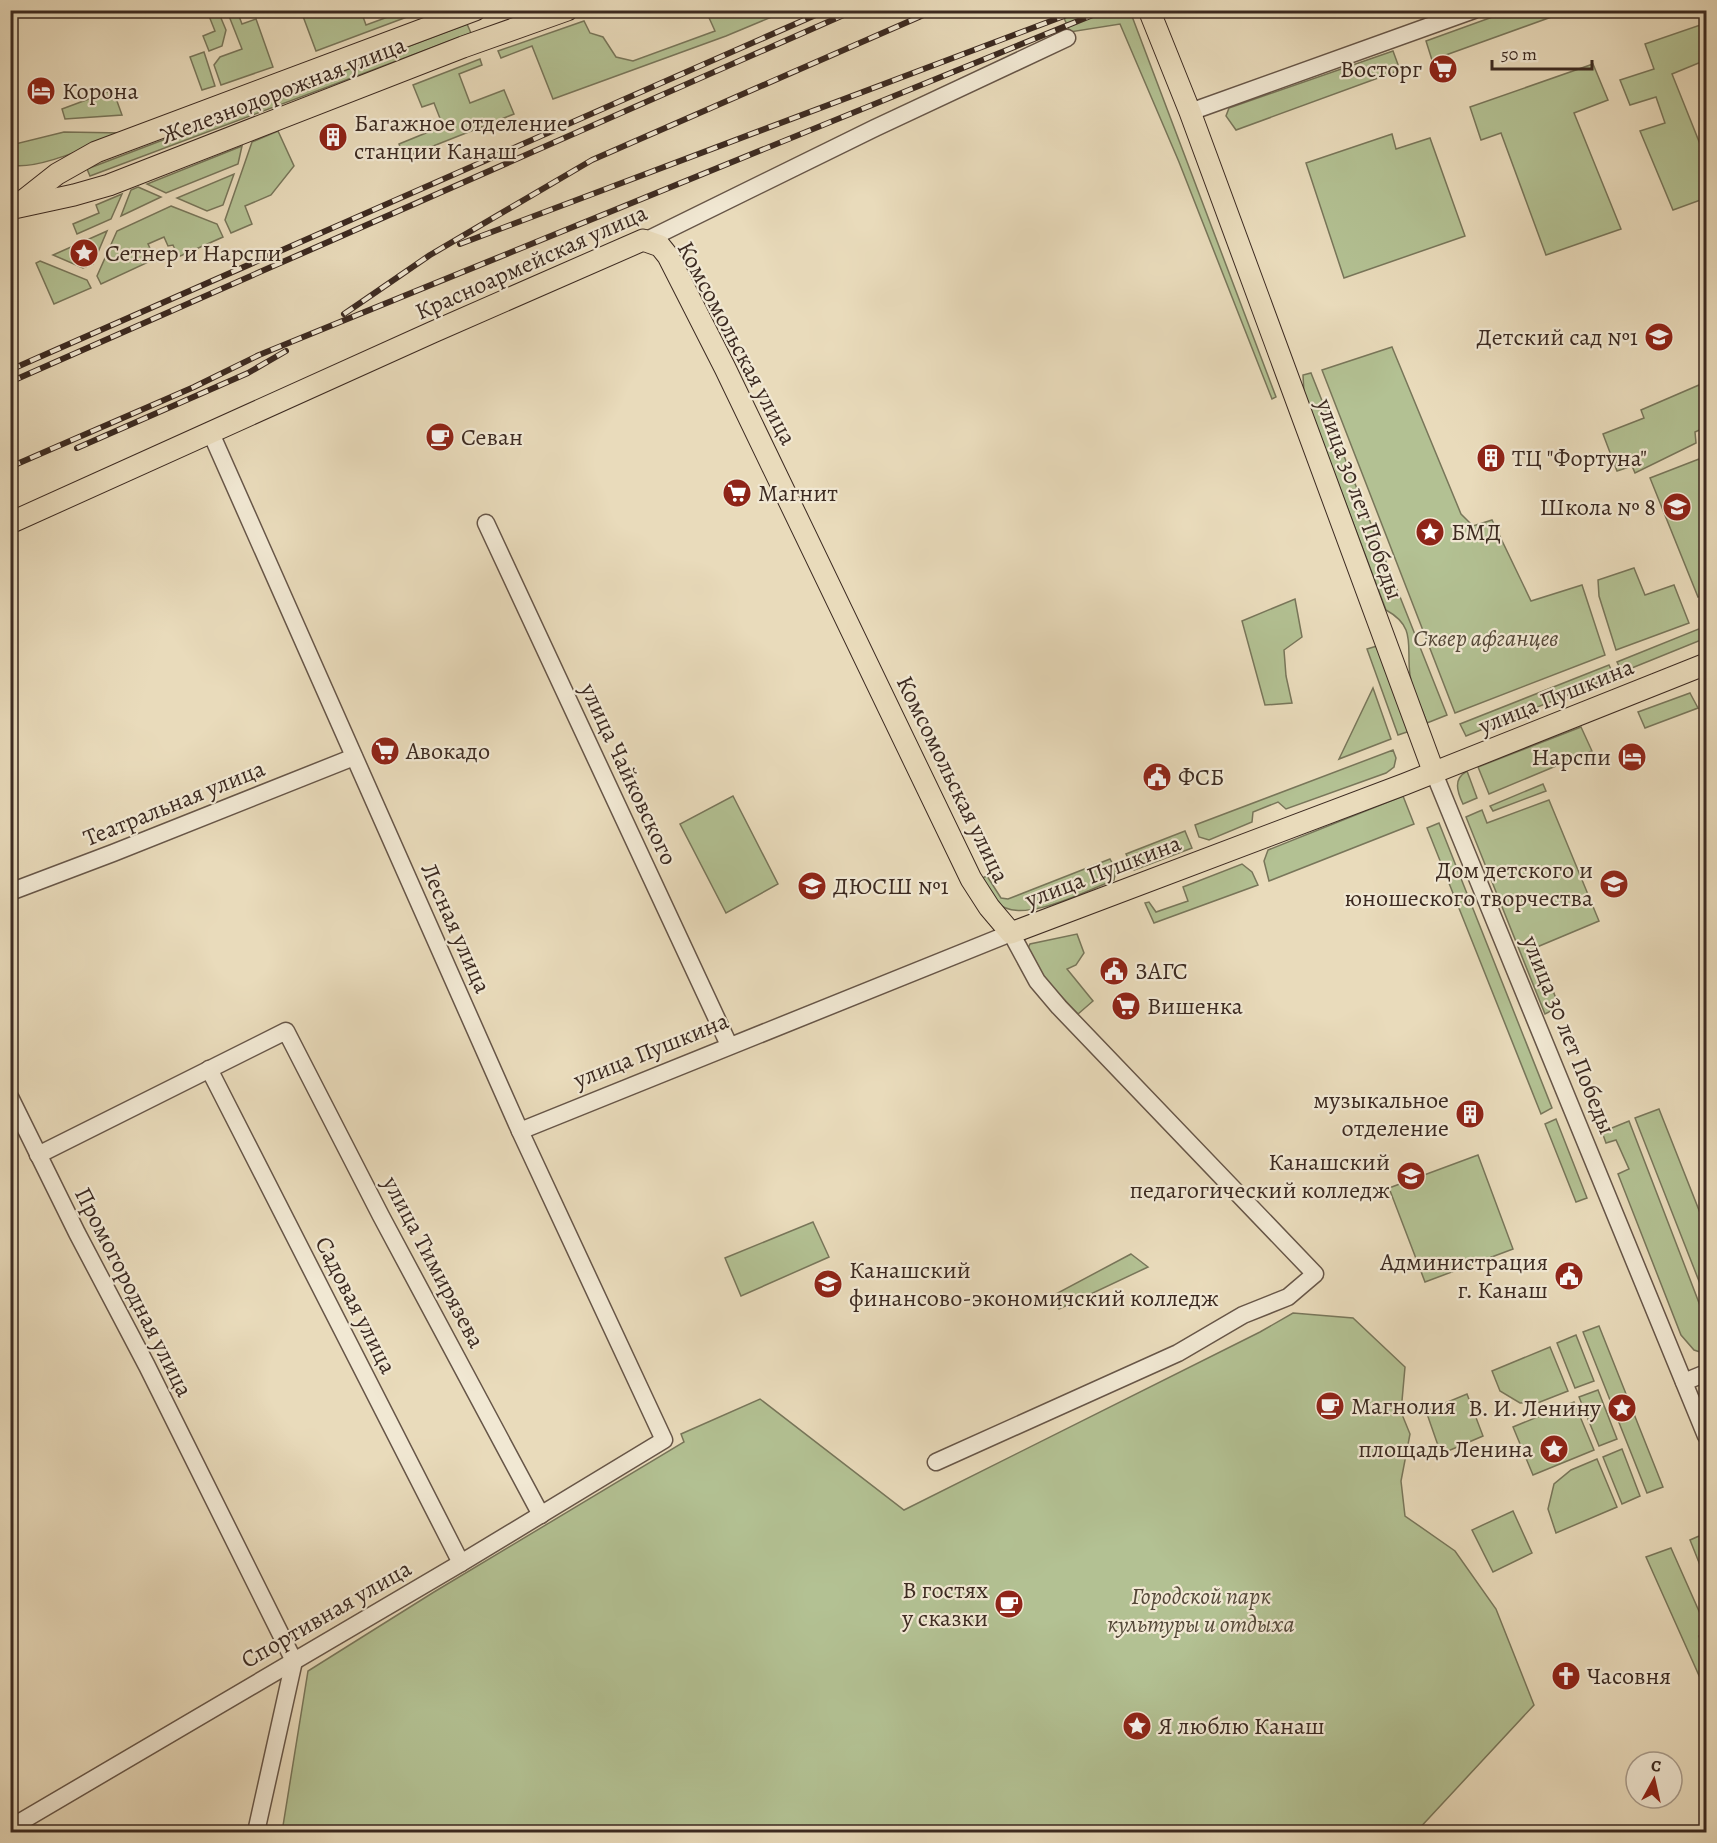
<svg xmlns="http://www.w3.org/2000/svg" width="1717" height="1843" font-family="Alegreya,serif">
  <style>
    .green { fill: #b3c193; stroke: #78765a; stroke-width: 1.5 }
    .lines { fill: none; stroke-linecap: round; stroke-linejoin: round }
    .minor-casing { stroke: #675648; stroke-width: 19 }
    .major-casing { stroke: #3c2a21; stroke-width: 23 }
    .minor { stroke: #f1e8d3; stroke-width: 16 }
    .major { stroke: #e9dbbb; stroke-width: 21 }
    .rail-casing { stroke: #3c2a21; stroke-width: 6 }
    .rail { stroke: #f1e8d3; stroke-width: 4; stroke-dasharray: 11; stroke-linecap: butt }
    .labels { text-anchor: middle; stroke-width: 4.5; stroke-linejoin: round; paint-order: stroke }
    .poi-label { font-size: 24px; fill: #3c2a21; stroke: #f1e8d3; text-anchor: start }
    .street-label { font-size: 24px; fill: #3c2a21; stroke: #f1e8d3 }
    .park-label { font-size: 24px; font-style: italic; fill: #544838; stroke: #f1e8d3 }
  </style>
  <rect width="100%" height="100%" fill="#e9dbbb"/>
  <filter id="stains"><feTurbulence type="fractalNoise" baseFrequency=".00333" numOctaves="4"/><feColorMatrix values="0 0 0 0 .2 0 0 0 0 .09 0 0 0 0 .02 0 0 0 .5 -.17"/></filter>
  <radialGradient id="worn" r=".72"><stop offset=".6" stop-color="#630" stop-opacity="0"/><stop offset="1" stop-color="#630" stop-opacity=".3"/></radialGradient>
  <g class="green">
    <polygon points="207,11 218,11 226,30 222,46 209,51 203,36 215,31"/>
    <polygon points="227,11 237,11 242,24 256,19 273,67 221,85 214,65 220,57 242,49"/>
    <path d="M301,11H336C344,17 353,17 362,14L366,25L404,11H423L316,51Z"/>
    <polygon points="706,11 786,11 726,36 553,99 532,46 501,58 498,51 584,21 590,33 603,37 616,57 633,61 715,31"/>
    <polygon points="1061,11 1130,11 1276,397 1272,399 1179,162 1120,24 1070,32"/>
    <polygon points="1509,11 1568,11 1432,60 1426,41"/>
    <polygon points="1706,23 1706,60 1672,74 1706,159 1706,198 1673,210 1640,131 1665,123 1656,97 1630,105 1620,80 1654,69 1645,44"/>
    <polygon points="467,24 471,33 90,176 87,169"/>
    <polygon points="1393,51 1400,70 1236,130 1226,116 1229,108"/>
    <polygon points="204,52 215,86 202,90 190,57"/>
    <polygon points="480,59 482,65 459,74 470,103 504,90 514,114 403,158 399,144 443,126 434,103 422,107 413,85"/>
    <polygon points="1593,64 1608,100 1574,113 1621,229 1546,255 1501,133 1481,140 1470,107"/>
    <polygon points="113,90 122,115 65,119 62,109"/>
    <polygon points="278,131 294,166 271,195 245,206 252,224 231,233 225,220 252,142"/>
    <path d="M64,132L125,133C97,143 38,171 11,165V145Z"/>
    <polygon points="1392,134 1396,149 1430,138 1465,236 1344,278 1306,163"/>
    <polygon points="242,146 238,164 166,193 147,184"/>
    <polygon points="234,174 223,205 207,211 177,198"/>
    <polygon points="138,187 161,197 121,216 131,190"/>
    <polygon points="122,194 111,219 77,234 73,224 99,213 96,205"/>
    <polygon points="171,206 217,224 223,237 178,257 173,245 168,246 164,237 148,244 155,259 101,284 97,276 117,231"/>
    <polygon points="107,231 93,264 83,268 53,255"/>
    <polygon points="40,261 87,280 91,288 54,304 36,263"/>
    <polygon points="1392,347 1461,514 1473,526 1492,520 1531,601 1582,585 1605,655 1455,713 1322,370"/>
    <path d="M1311,373L1447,715L1427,723C1422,708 1412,691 1410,675C1406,646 1417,627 1386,610L1304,393L1303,375Z"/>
    <polygon points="1706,382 1706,427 1695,432 1696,443 1635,473 1632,466 1617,471 1603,434 1644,418 1641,410"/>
    <polygon points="1699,459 1706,477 1706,594 1698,597 1650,478"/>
    <polygon points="1634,568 1645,595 1674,585 1689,623 1616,650 1599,596 1598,580"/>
    <polygon points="1295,599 1302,637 1284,650 1286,676 1292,703 1265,705 1242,621"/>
    <polygon points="1706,626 1706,638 1622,672 1617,662"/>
    <polygon points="1377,646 1410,731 1398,735 1367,649"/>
    <polygon points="1609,665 1614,676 1466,736 1460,724"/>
    <polygon points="1373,688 1391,739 1339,759"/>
    <polygon points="1690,693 1698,708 1645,728 1638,712"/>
    <polygon points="1581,727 1592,751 1489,794 1478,767"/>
    <polygon points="1393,750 1396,758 1394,767 1386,773 1286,809 1278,802 1253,812 1252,822 1209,840 1199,837 1195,825"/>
    <path d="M1467,771L1477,798L1463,804C1457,791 1453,779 1467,771Z"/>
    <polygon points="1543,784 1546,791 1493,811 1490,806"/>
    <polygon points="733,796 778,884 726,913 680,824"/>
    <polygon points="1403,796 1414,824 1269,881 1264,861 1268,850"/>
    <polygon points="1549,800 1599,921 1537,947 1559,1007 1545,1014 1466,817 1482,810 1487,823"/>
    <polygon points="1439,823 1552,1108 1541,1114 1427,828"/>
    <polygon points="1185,831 1192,848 1134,870 1126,854"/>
    <path d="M1110,859L1116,870L1114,880C1088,890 1019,927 997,902C991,896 987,886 982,878L987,876L1001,898L1008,899Z"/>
    <polygon points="1242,864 1252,872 1258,885 1154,923 1145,903 1149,902 1156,912 1188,901 1183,887"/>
    <polygon points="1077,934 1084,953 1076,965 1067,969 1093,1001 1078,1014 1024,957 1030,944"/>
    <polygon points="1659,1109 1706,1228 1706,1299 1635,1118"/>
    <polygon points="1556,1119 1587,1198 1576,1202 1545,1124"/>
    <polygon points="1629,1121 1706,1321 1706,1354 1694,1350 1681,1335 1618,1174 1629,1169 1616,1140 1606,1143 1602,1132"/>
    <polygon points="1478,1155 1513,1249 1425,1282 1389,1188"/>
    <polygon points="813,1222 829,1257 741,1296 725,1258"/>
    <polygon points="1131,1254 1148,1267 1059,1309 1052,1296"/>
    <polygon points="1293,1313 1353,1318 1405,1367 1401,1412 1410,1434 1401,1481 1405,1516 1455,1551 1496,1609 1534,1705 1416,1832 282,1832 308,1671 434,1592 684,1442 681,1434 760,1399 904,1510 1260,1332"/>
    <polygon points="1599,1326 1663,1487 1647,1493 1583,1332"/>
    <polygon points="1576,1335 1594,1381 1575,1388 1557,1343"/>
    <polygon points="1550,1347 1568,1391 1540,1402 1520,1403 1500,1391 1492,1371"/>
    <polygon points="1598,1390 1617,1439 1599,1446 1579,1397"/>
    <polygon points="1467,1394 1483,1436 1441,1454 1426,1411"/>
    <polygon points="1574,1402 1594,1450 1533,1475 1513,1427"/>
    <polygon points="1622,1449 1640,1496 1622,1504 1603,1457"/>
    <polygon points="1597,1459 1617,1507 1556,1533 1548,1509 1554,1484 1571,1470"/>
    <polygon points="1513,1511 1532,1553 1493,1572 1472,1530"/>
    <polygon points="1706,1533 1706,1580 1690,1540"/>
    <polygon points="1671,1548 1706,1627 1706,1632 1699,1636 1706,1653 1706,1678 1701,1680 1646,1557"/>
  </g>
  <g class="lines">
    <g class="minor-casing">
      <g id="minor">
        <polyline points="1190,112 1474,10"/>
        <polyline points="645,241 875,128 1067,38"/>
        <polyline points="486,523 729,1045"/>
        <polyline points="1424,776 1434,773 1706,1436"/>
        <polyline points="10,892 113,853 354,757"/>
        <polyline points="209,1069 461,1563"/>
        <polyline points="10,1097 77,1233 147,1366 294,1661 256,1832"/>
        <polyline points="520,1131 1011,933 1037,981 1059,1007 1315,1274 1288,1297 1243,1315 1178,1353 936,1462"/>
        <polyline points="38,1155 286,1031 381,1216 541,1515"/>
        <polyline points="1684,1382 1706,1373"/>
        <polyline points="10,1828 461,1563 664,1440 520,1131 210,431"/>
      </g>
    </g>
    <g class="major-casing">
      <g id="major">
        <polyline points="1149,10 1190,112 1434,773"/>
        <polyline points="19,204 57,174 96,152 475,10"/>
        <polyline points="14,208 74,195 109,185 463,47 567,10"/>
        <polyline points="10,523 433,332 643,240 660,246 668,256 725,368 971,879 989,907 1011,933 1405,784 1706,664"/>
      </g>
    </g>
    <use href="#minor" class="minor"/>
    <use href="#major" class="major"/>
    <g class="rail-casing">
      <g id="rail">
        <polyline points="460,244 1080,10"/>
        <polyline points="344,314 430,255 592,160 935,10"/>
        <polyline points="10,370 827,10"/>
        <polyline points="10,382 855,10"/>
        <polyline points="77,448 248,373 286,351"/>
        <polyline points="10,467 194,387 259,355 1105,10"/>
      </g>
    </g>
    <use href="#rail" class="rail"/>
  </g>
  <defs>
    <g id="supermarket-disc" transform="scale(1.5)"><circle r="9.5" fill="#8f2418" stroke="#f1e8d3"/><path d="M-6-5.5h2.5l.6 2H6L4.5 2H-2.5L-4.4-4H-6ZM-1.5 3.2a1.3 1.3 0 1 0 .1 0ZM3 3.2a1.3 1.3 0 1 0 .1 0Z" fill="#fff"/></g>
    <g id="hotel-disc" transform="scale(1.5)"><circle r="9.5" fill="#8f2418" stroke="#f1e8d3"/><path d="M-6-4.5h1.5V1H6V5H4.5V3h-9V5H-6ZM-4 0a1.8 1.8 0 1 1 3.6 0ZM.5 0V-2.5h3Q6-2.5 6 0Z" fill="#fff"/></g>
    <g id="building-disc" transform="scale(1.5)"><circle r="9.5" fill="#8f2418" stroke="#f1e8d3"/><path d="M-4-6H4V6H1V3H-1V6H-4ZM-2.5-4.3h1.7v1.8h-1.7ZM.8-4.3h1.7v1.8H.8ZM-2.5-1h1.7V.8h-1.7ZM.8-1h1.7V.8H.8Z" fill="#fff"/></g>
    <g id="sight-disc" transform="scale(1.5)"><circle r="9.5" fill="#8f2418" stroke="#f1e8d3"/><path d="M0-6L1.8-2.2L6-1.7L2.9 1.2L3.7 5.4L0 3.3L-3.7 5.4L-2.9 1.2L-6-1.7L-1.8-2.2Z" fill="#fff"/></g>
    <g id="school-disc" transform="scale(1.5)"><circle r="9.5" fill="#8f2418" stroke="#f1e8d3"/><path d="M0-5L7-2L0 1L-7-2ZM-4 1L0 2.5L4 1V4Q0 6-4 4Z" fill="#fff"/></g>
    <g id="cafe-disc" transform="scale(1.5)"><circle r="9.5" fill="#8f2418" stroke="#f1e8d3"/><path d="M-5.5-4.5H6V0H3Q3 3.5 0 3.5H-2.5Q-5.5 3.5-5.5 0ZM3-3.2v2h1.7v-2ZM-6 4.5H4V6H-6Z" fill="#fff"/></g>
    <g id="civic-disc" transform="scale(1.5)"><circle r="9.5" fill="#8f2418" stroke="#f1e8d3"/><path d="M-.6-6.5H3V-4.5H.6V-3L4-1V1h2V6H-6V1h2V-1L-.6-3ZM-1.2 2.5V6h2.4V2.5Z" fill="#fff"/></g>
    <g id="university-disc" transform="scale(1.5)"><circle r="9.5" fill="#8f2418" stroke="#f1e8d3"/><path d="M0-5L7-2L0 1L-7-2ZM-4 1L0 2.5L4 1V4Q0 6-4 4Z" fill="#fff"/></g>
    <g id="church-disc" transform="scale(1.5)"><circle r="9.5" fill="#8f2418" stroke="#f1e8d3"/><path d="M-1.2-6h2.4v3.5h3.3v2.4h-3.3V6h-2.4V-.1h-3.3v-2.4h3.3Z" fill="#fff"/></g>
  </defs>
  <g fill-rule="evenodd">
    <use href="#supermarket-disc" x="1443" y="69"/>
    <use href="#hotel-disc" x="41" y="91"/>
    <use href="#building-disc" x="333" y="137"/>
    <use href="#sight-disc" x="84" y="253"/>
    <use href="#school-disc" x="1659" y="337"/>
    <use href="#cafe-disc" x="440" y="437"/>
    <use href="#building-disc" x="1491" y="458"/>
    <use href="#supermarket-disc" x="737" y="493"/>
    <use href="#school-disc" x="1677" y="507"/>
    <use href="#sight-disc" x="1430" y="532"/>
    <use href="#supermarket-disc" x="385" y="751"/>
    <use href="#hotel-disc" x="1632" y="757"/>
    <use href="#civic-disc" x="1157" y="777"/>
    <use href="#school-disc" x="1614" y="884"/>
    <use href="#school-disc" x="812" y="886"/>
    <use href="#civic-disc" x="1114" y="971"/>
    <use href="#supermarket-disc" x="1126" y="1006"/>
    <use href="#building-disc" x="1470" y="1114"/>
    <use href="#university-disc" x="1411" y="1176"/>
    <use href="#civic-disc" x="1569" y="1276"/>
    <use href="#university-disc" x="828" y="1284"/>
    <use href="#cafe-disc" x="1330" y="1406"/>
    <use href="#sight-disc" x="1622" y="1408"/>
    <use href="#sight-disc" x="1554" y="1449"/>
    <use href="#cafe-disc" x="1009" y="1604"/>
    <use href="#church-disc" x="1566" y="1676"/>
    <use href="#sight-disc" x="1137" y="1726"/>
  </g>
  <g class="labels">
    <g class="poi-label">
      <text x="1422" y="77" text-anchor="end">Восторг</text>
      <text x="62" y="99">Корона</text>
      <text x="354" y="131">Багажное отделение<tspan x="354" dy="28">станции Канаш</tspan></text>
      <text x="105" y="261">Сетнер и Нарспи</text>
      <text x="1638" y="345" text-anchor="end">Детский сад №1</text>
      <text x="461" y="445">Севан</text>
      <text x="1512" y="466">ТЦ "Фортуна"</text>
      <text x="758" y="501">Магнит</text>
      <text x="1656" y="515" text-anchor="end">Школа № 8</text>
      <text x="1451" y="540">БМД</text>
      <text x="406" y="759">Авокадо</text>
      <text x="1611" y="765" text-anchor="end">Нарспи</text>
      <text x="1178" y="785">ФСБ</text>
      <text x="1593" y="878" text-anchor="end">Дом детского и<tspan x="1593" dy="28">юношеского творчества</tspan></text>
      <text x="833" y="894">ДЮСШ №1</text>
      <text x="1135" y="979">ЗАГС</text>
      <text x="1147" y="1014">Вишенка</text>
      <text x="1449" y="1108" text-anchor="end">музыкальное<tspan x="1449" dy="28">отделение</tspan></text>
      <text x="1390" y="1170" text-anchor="end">Канашский<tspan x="1390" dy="28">педагогический колледж</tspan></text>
      <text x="1548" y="1270" text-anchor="end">Администрация<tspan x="1548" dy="28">г. Канаш</tspan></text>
      <text x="849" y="1278">Канашский<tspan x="849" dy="28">финансово-экономичский колледж</tspan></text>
      <text x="1351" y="1414">Магнолия</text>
      <text x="1601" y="1416" text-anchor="end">В. И. Ленину</text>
      <text x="1533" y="1457" text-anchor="end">площадь Ленина</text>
      <text x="988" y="1598" text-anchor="end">В гостях<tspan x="988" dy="28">у сказки</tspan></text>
      <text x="1587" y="1684">Часовня</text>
      <text x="1158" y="1734">Я люблю Канаш</text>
    </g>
    <g class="street-label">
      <text transform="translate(283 90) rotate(-21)" y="8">Железнодорожная улица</text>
      <text transform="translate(531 262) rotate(-24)" y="8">Красноармейская улица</text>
      <text transform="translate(737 343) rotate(62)" y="8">Комсомольская улица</text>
      <text transform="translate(1360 499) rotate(70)" y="8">улица 30 лет Победы</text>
      <text transform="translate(1556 696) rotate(-22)" y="8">улица Пушкина</text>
      <text transform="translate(629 774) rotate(65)" y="8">улица Чайковского</text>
      <text transform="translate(953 779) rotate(64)" y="8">Комсомольская улица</text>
      <text transform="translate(174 803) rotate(-22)" y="8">Театральная улица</text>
      <text transform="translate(1103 871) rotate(-21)" y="8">улица Пушкина</text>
      <text transform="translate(456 928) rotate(66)" y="8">Лесная улица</text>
      <text transform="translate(1569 1035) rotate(68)" y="8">улица 30 лет Победы</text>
      <text transform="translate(651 1050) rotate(-22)" y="8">улица Пушкина</text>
      <text transform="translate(434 1262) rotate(62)" y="8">улица Тимирязева</text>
      <text transform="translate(134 1292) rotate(63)" y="8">Промогородная улица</text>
      <text transform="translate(356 1305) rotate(63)" y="8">Садовая улица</text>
      <text transform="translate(326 1614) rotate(-30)" y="8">Спортивная улица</text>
    </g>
    <g class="park-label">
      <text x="1486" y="646">Сквер афганцев</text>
      <text x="1201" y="1604">Городской парк<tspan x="1201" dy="28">культуры и отдыха</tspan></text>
    </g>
  </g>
  <rect width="1717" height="1843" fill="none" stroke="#e9dbbb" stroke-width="36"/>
  <rect x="12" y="12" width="1693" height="1819" fill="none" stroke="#3c2a21" stroke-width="3"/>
  <rect x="18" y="18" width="1681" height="1807" fill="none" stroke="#3c2a21" stroke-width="1.5"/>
  <g transform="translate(1654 1780) rotate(8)"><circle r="28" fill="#f1e8d3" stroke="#a99c8c" stroke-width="1.5"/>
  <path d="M0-4.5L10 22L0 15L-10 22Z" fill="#8f2418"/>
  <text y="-9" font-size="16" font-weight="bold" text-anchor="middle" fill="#3c2a21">С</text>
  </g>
  <path d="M1492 60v9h100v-9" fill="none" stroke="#3c2a21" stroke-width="3"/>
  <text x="1501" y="60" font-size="18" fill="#3c2a21" stroke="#f1e8d3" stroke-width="4.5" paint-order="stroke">50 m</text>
  <rect width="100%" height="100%" filter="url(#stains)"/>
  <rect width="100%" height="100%" fill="url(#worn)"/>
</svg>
